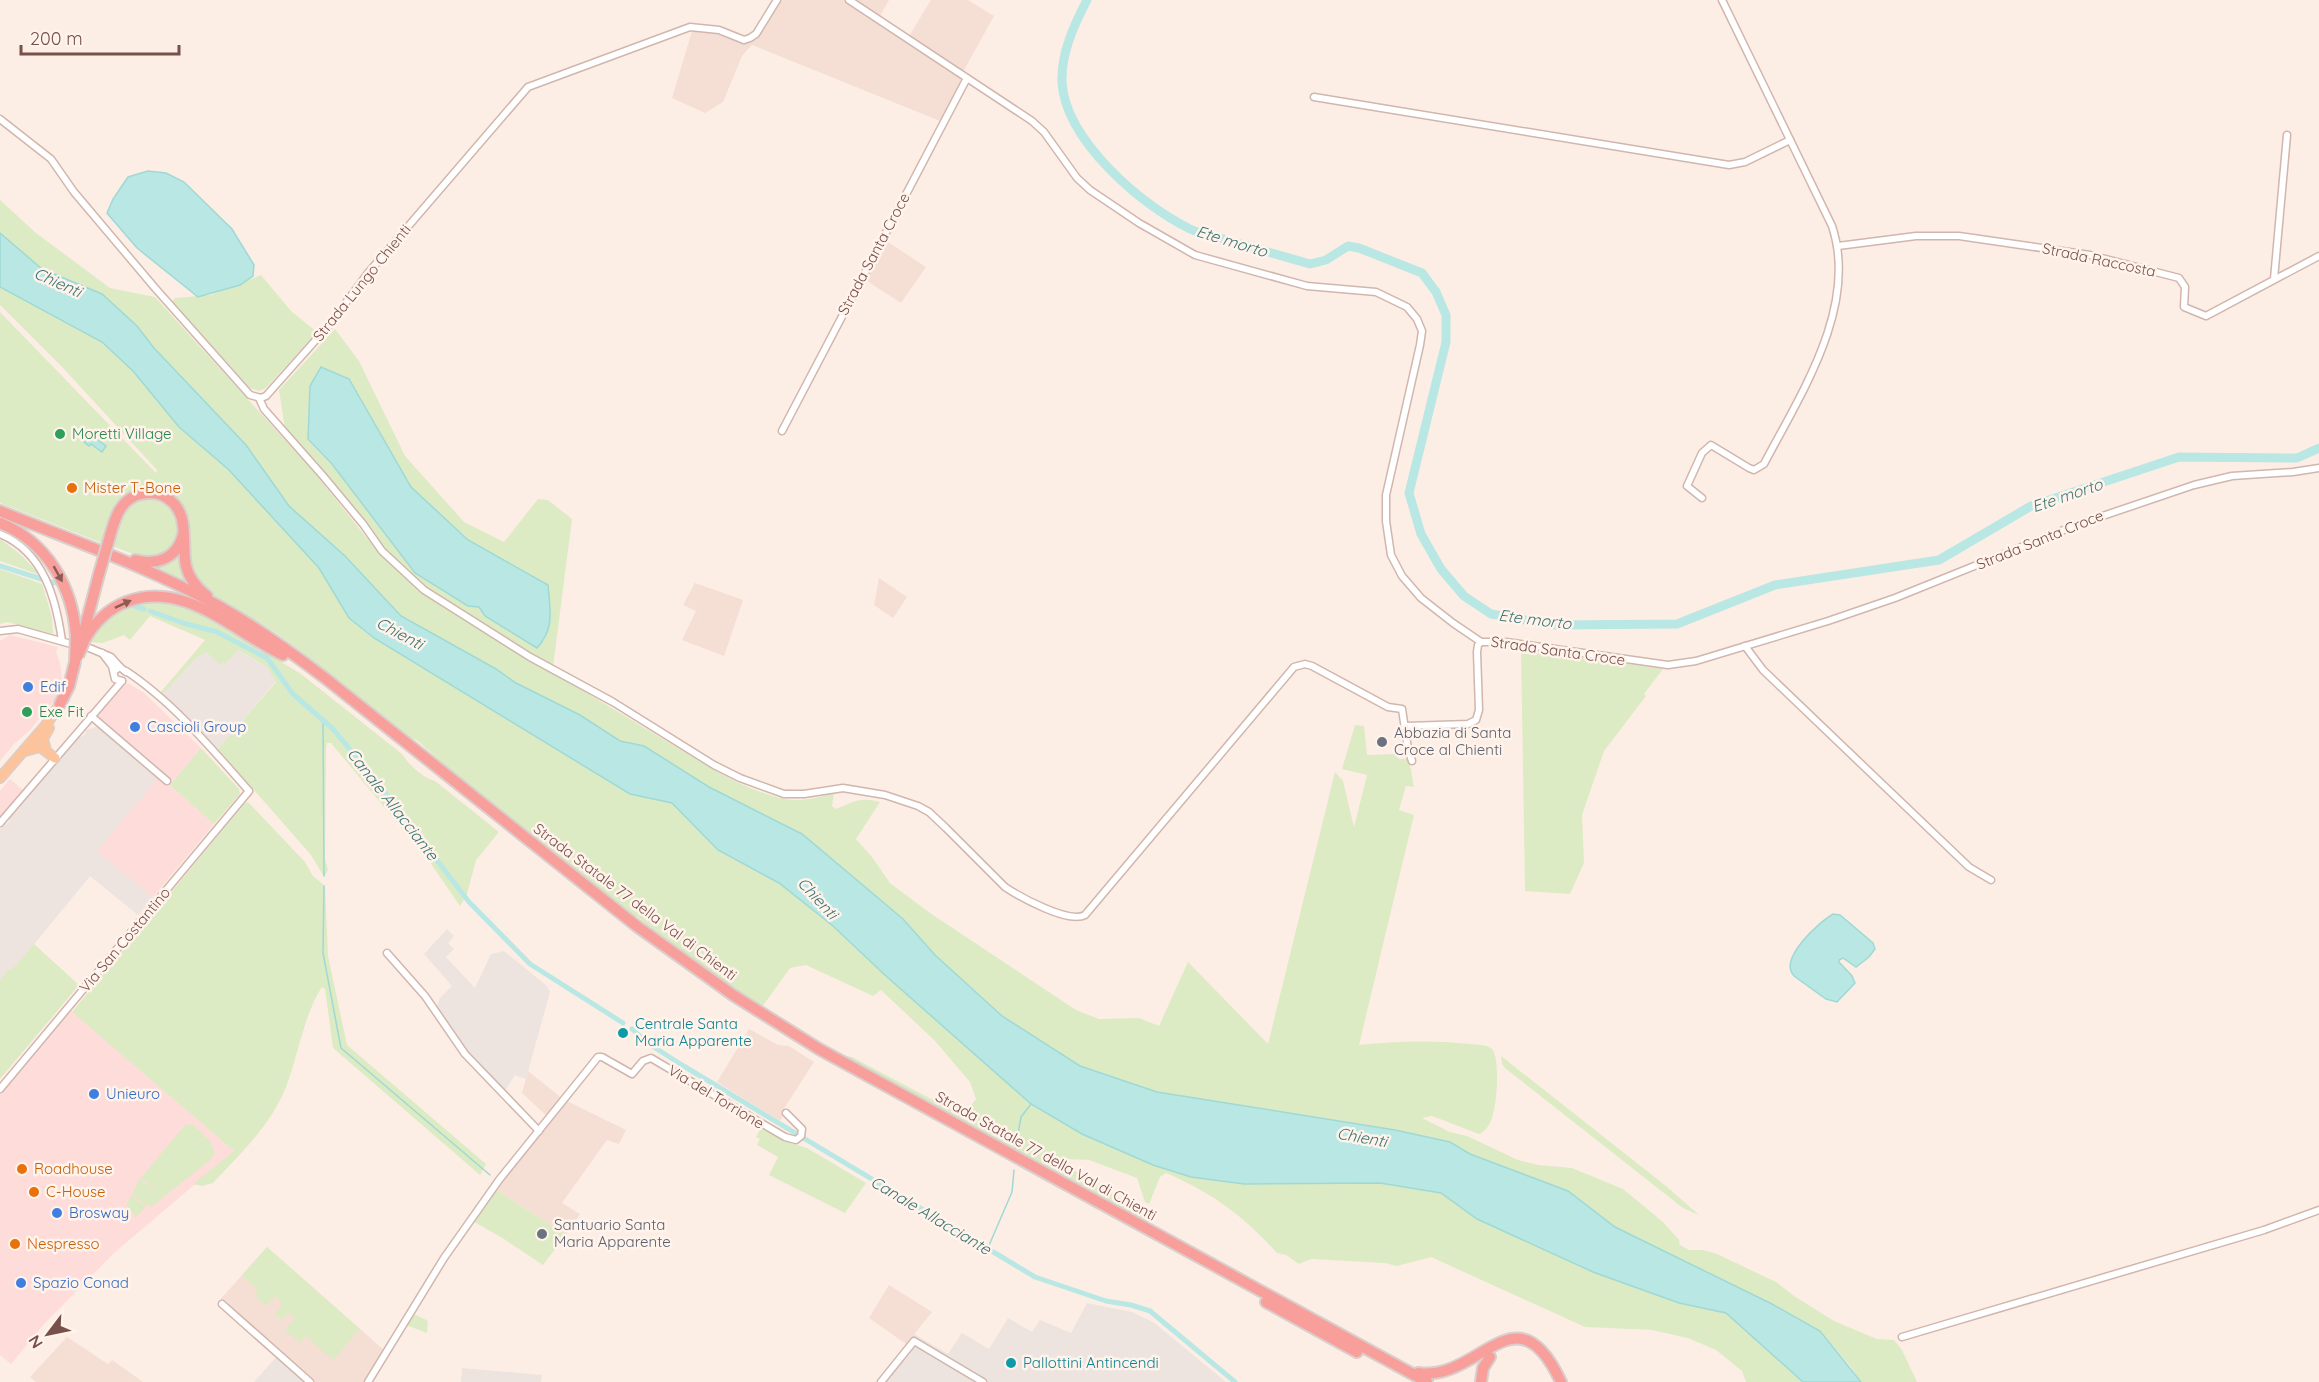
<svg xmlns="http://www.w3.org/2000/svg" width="2319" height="1382" font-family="Quicksand,sans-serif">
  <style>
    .residential { fill: #f5ded3 }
    .commercial { fill: #fddcd9 }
    .industrial { fill: #ede3df }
    .green { fill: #dcebc3; fill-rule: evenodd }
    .water { fill: #b9e7e4; stroke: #9fd9d5; stroke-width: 1.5 }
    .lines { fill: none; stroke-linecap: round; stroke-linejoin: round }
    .stream { stroke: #9fd9d5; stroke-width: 1.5 }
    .canal { stroke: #b9e7e4; stroke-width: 5 }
    .river { stroke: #b9e7e4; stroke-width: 9 }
    .street-casing { stroke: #d1b6ad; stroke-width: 9 }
    .primary-casing { stroke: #d9cecc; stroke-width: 12 }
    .highway-casing { stroke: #d9cecc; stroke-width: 14 }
    .street { stroke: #fff; stroke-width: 6 }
    .primary { stroke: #fdc49c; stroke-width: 9 }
    .highway { stroke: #f89f9b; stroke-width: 10 }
    .highway-bridge-casing { stroke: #d9cecc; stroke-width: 14; stroke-linecap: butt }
    .highway-bridge { stroke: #f89f9b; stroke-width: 10 }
    .oneway { fill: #8a5c55 }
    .leisure-dot { fill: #2e9e5b; stroke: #fff3ec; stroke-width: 2 }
    .food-dot { fill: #e8710a; stroke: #fff3ec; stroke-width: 2 }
    .shop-dot { fill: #3f7fe0; stroke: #fff3ec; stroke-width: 2 }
    .worship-dot { fill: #6b7280; stroke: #fff3ec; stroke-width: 2 }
    .culture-dot { fill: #0f9aa8; stroke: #fff3ec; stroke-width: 2 }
    .labels { text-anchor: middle; stroke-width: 5; stroke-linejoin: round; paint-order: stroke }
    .street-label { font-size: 15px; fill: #775049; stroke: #fff3ec }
    .leisure-label { font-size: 15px; fill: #27864d; stroke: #fff3ec; text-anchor: start }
    .food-label { font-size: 15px; fill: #c56008; stroke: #fff3ec; text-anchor: start }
    .shop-label { font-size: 15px; fill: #366cbe; stroke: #fff3ec; text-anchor: start }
    .worship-label { font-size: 15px; fill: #5b616d; stroke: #fff3ec; text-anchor: start }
    .culture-label { font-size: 15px; fill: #0d838f; stroke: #fff3ec; text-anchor: start }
    .water-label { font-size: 16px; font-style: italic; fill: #3a7572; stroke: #fff3ec }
  </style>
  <rect width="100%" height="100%" fill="#fdeee5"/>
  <g class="residential">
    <polygon points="780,0 889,0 880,16 909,36 931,0 968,0 994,16 963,72 959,85 940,121 752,45 742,56 723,102 705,113 672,98 692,31 703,30 745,43 756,40"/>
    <polygon points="885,240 926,267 901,303 864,279"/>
    <polygon points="879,578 907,597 893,618 874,605"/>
    <polygon points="695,583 743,600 724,656 682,640 696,611 683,605"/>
    <polygon points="749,1029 778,1045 789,1046 814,1062 783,1110 784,1114 780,1121 717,1082"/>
    <polygon points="528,1071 563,1099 626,1130 619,1144 607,1140 562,1203 580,1214 566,1235 494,1188 549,1118 522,1093"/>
    <polygon points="267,1247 384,1350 364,1382 306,1382 307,1380 219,1301"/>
    <polygon points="889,1285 932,1312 906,1344 869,1318"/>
    <polygon points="67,1337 108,1364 112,1360 143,1382 36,1382 30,1377"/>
  </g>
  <g class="commercial">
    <polygon points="10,635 58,647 56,652 60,663 62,679 54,701 30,730 14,744 0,761 0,641"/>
    <polygon points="128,683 144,693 201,748 170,785 214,824 153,897 97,851 162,773 96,716 117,691"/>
    <polygon points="10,779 23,790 0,817 0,791"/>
    <polygon points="68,1008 234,1151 114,1253 44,1324 11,1364 0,1355 0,1089"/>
  </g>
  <g class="industrial">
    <polygon points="237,650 266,666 276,681 218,749 162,695 196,658 206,652 220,664"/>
    <polygon points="96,727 103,729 159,777 97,851 153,897 138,915 90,876 12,971 9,969 0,980 0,829 10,821 9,819 79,735 82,737 86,733 85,730"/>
    <polygon points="447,929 454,936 448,943 454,949 446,957 475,988 491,954 504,951 547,986 550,992 526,1079 515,1075 503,1094 465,1054 436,1010 440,998 452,986 424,954"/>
    <polygon points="1087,1303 1132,1312 1153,1322 1226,1382 876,1382 914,1334 948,1354 962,1333 989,1349 1008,1318 1032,1332 1040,1320 1071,1333"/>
    <polygon points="279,1354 306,1382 254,1382"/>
    <polygon points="462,1368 542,1375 541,1382 461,1382"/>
  </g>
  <g class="green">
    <path d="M0,200L36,233L110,288L155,297L313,471L379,553L422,593L714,770C735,782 774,801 798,800C810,800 822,796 834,793L832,806L836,809C856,801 859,797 880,802L856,839L872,857L890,883L930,913L1076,1010L1099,1019L1139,1018L1159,1026L1188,962L1268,1044L1335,772L1343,781L1354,827L1367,775L1342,769L1355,725L1364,726L1367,755L1396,754L1399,759H1409L1414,787L1406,786L1399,810L1414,815L1359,1045C1397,1041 1432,1040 1470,1044C1476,1045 1487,1044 1492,1049C1499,1056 1497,1088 1496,1098C1494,1111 1492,1129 1479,1134L1432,1116L1422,1118L1450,1132L1467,1136L1518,1160L1538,1165L1572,1168L1623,1189L1663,1222L1679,1240L1680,1245L1689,1250H1703L1717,1254L1776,1282L1794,1296L1834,1321L1877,1339L1894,1340L1902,1350L1917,1382H1861L1851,1367L1820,1331L1772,1304L1615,1227L1568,1191L1470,1154L1450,1142L1395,1130L1157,1092L1080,1066L1002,1016L935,955L903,919L709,787L644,746L620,741L580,715L516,683L496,669L401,616L345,556L289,506L246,445L154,348L137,326L102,294L42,269L0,233Z"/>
    <polygon points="261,275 292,312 317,332 266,388 259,391 250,388 172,301 175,298 211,295"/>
    <path d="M0,287L102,342L133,371L179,427L228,469L319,568L349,618L374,638L630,794L672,803L718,850L779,883L833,926L886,976L1031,1104L1082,1134L1153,1165L1191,1177L1244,1184L1380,1183L1441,1193L1477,1219L1679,1303L1726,1313L1803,1382H1746L1742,1371L1716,1350L1688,1338L1652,1330L1585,1327L1431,1257L1397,1266L1385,1263L1311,1259L1299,1264L1286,1255L1277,1253C1243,1215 1212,1193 1166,1173L1160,1177L1149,1204L1145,1202L1137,1178L1089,1160L1067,1159L1078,1174L1146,1213L1144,1222L841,1055L852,1057L950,1109C964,1113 967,1111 976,1099L970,1082L935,1041L881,990L873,996L806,965L790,968L762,1007L659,937L639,918L624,910L448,768L418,741L404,735C362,701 321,664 276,633C253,617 216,604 200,582C176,552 208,506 160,489C121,476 110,515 102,543L0,503V312L156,473L157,470L63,368L0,305Z"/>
    <path d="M335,329L359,361L405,456L464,522L504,542L538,499L548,500L572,519L553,667L419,582L386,551L322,470L285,429L279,390ZM349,379L411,487L468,540L548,585L537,648L516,635L478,607L468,606L462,601L308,440Z"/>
    <path d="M150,499C169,503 186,520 176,541C174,544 172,550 169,553C165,557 157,559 152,561L112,546C119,521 120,502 150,499Z"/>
    <polygon points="0,539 20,554 40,575 0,561"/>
    <polygon points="176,554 179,555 192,587 149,566"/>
    <polygon points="0,569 42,584 52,617 53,634 7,622 0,624"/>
    <path d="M138,602H169L197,612L214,621L301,674L402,754C410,766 422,777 435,781L499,832L476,860L467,894L460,906L429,861L331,743H327L326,749L325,859L328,870L325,876L323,875L311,855L218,749L276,682L266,666L238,650L225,664L223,662L220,665L206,652L196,658L162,695L160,693L205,640L150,616L130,640L124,635L103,643L90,642C99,620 117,611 138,602Z"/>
    <polygon points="1521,648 1663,669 1644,694 1646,696 1604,751 1582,815 1584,863 1570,894 1525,891"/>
    <polygon points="201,748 239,789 240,794 214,824 170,785"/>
    <path d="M248,802L305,862L313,876L325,886L328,956L347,1045L486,1164L480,1175L333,1048L325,989L322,987C304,1014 298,1056 286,1087C271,1125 240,1154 213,1183L202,1186L193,1184L234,1151L72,1012L244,804Z"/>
    <polygon points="34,944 79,985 0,1079 0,980 9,969 12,970"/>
    <polygon points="1501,1056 1666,1186 1699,1215 1683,1208 1505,1068 1502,1064"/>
    <polygon points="192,1124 210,1141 215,1153 210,1160 151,1207 149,1204 147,1206 132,1195 139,1179 159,1193 141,1178 185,1125"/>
    <polygon points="761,1127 790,1143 807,1148 866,1183 845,1213 769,1175 778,1157 757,1145 760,1139 756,1137"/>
    <polygon points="494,1188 566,1235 543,1265 504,1239 471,1220"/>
    <polygon points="131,1196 146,1207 135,1218 132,1211 126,1206"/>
    <polygon points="267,1247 360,1329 333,1360 306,1336 300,1343 285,1330 295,1318 289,1313 282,1320 275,1314 283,1304 275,1296 266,1306 255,1295 258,1290 242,1275"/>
    <polygon points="412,1313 428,1321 427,1333 406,1325"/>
  </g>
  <g class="water">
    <polygon points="148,171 166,173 184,182 232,229 254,265 253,276 240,285 198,297 137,248 107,213 113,199 128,177"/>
    <polygon points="0,233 42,269 102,294 137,326 154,348 246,445 289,506 345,556 401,616 496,669 516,683 580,715 620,741 644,746 709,787 802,834 903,919 935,955 1002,1016 1080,1066 1157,1092 1395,1130 1450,1142 1470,1154 1568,1191 1615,1227 1772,1304 1820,1331 1861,1382 1803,1382 1726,1313 1679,1303 1593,1272 1477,1219 1441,1193 1380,1183 1244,1184 1191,1177 1153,1165 1082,1134 1031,1104 886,976 833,926 779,883 718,850 672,803 630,794 374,638 349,618 319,568 228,469 179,427 133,371 102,342 0,287"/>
    <path d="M321,367L349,379L411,487L468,540L548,585C550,610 555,628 537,648L485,616L479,607L468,606L415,573L332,464L308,439L310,386Z"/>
    <polygon points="90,434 106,446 102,452 91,444 89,446 84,442"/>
    <path d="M1833,914L1840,915L1873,943L1875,949L1869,957L1856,967L1843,958L1839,960V962L1852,976L1855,983L1837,1002L1826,999L1794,976C1778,959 1818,923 1833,914Z"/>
  </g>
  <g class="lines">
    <g class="stream">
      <polyline points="323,720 324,876"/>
      <polyline points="324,886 323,953 341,1048 490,1175"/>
      <polyline points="1015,1150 1021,1117 1031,1104"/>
      <polyline points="987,1250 1012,1192 1014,1170"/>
    </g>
    <g class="canal">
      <polyline points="0,566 54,583"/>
      <polyline points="134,606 144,609"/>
      <polyline points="150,611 183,623 217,632 267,658 293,694 333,729 373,777 469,902 530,964 623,1023"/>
      <polyline points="632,1029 649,1044 682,1065 1035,1277 1106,1301 1131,1305 1150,1311 1235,1382"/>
    </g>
    <path class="river" d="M1087,0C1074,25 1061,53 1062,82C1065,140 1142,206 1190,229C1203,235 1217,237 1230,241C1257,249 1283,256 1310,264L1326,260L1348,246L1359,248L1422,273L1436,292L1446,315V342L1409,493L1421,534L1441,569L1464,596L1491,614L1554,625L1677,624L1775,585L1939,560L2031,506L2179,457L2297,458L2319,448"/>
    <g class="street-casing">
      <g id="street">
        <polyline points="849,0 1032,121 1044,132 1077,178 1090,190 1139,223 1195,255 1307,286 1376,292 1407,307 1417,319 1422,331 1420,345 1386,495 1386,521 1391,555 1402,576 1421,598 1453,623 1481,642 1506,642 1668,665 1696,661 1828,621 1895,598 2076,525 2194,485 2232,476 2293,472 2319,468"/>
        <polyline points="1314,97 1729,165 1745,162 1790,140"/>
        <polyline points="0,119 51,159 74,192 155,288 250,395 261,398 266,396 330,324 368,273 528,87 690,27 719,30 744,40 750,38 756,34 777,0"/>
        <polyline points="1838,246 1916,236 1959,236 2090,255 2179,278 2185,287 2184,307 2206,316 2319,256"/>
        <polyline points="2274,279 2287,135"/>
        <path d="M259,398L264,409L323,476L363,524L382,551L424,590L530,657L613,702L714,765L740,778L784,794H804L843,788L885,795L918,806L929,812L946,828L1005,887C1020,897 1069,924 1085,915L1294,667L1305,664L1312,666L1388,707L1402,709L1408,749L1412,761"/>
        <polyline points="782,431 967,78"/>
        <path d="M1702,498L1687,486L1702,453L1711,445L1749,468L1754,470L1764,464C1800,395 1859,307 1832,226L1722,0"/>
        <path d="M0,534C44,552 56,599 62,641"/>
        <polyline points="0,631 18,629 71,644"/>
        <polyline points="1745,646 1763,670 1969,867 1991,880"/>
        <polyline points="87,647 111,657 120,667"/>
        <polyline points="102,653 112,666 115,679 122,681"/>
        <polyline points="114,671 120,667 126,672"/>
        <polyline points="91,716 167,781"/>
        <polyline points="1406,726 1468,724 1476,720 1479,710 1477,652 1478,645 1481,642"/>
        <polyline points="0,823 122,681"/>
        <polyline points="387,953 425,996 465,1054 539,1131"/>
        <path d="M0,1089L249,791C213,750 172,701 126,671"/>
        <polyline points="222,1304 310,1382"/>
        <polyline points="1902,1337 2264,1230 2319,1210"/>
        <polyline points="368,1382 444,1258 499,1180 598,1057 602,1057 632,1074 643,1061 651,1058 785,1137 796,1140 801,1136 802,1129 786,1113"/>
        <polyline points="881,1382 914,1341 983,1382"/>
      </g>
    </g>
    <g class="primary-casing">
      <g id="primary">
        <polyline points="46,750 43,739 49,728"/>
        <polyline points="25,751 40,747 55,758"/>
        <polyline points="0,778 46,725 60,704"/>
      </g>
    </g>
    <g class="highway-casing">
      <g id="highway">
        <path d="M0,511C73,541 149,567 219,606C256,627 291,652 325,678L638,927L733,995L819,1049L1427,1382"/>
        <path d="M0,523C47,542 73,587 76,636"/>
        <path d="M110,536C115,518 120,499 141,494C150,492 160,493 167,498C191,513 181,543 186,566C189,579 197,588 207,596"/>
        <path d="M135,560C157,566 177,558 183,535"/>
        <polyline points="83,635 99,574"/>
        <path d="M85,639C95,622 108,609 126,602C184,579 234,632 283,655"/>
        <polyline points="60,704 69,686 75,662"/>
        <polyline points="1266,1302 1357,1352"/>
        <path d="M1418,1373C1480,1382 1516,1285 1561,1382"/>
        <polyline points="1481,1382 1483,1368 1490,1357"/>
      </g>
    </g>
    <use href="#street" class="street"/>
    <use href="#primary" class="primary"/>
    <use href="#highway" class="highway"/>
    <g class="highway-bridge-casing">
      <g id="highway-bridge">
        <polyline points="99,574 110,536"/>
        <polyline points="78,656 85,639"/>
        <polyline points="75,662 76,636"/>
      </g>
    </g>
    <use href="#highway-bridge" class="highway-bridge"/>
  </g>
  <defs><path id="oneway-solid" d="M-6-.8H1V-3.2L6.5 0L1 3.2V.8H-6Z" transform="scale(1.5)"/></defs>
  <g class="oneway">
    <use href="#oneway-solid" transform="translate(58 574) rotate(61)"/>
    <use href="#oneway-solid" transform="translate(123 604) rotate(-25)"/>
  </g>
  <g class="leisure-dot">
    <circle cx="60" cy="434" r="6"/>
    <circle cx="27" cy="712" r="6"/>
  </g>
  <g class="food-dot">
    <circle cx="72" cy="488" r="6"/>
    <circle cx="22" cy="1169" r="6"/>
    <circle cx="34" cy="1192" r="6"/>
    <circle cx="15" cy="1244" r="6"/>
  </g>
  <g class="shop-dot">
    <circle cx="28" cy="687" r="6"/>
    <circle cx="135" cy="727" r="6"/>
    <circle cx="94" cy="1094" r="6"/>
    <circle cx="57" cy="1213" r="6"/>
    <circle cx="21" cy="1283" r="6"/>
  </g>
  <g class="worship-dot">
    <circle cx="1382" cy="742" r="6"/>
    <circle cx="542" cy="1234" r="6"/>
  </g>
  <g class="culture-dot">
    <circle cx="623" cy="1033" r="6"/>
    <circle cx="1011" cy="1363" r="6"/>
  </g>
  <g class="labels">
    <g class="street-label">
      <text transform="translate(874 254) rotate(-62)" y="5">Strada Santa Croce</text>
      <text transform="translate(2099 260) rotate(12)" y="5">Strada Raccosta</text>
      <text transform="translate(362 283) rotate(-51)" y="5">Strada Lungo Chienti</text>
      <text transform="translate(2040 540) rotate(-22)" y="5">Strada Santa Croce</text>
      <text transform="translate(1558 651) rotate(8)" y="5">Strada Santa Croce</text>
      <text transform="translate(635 902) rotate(37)" y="5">Strada Statale 77 della Val di Chienti</text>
      <text transform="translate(125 940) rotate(-50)" y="5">Via San Costantino</text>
      <text transform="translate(716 1097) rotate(31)" y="5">Via del Torrione</text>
      <text transform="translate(1046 1156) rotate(29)" y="5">Strada Statale 77 della Val di Chienti</text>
    </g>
    <g class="leisure-label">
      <text x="72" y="439">Moretti Village</text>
      <text x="39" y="717">Exe Fit</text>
    </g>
    <g class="food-label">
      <text x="84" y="493">Mister T-Bone</text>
      <text x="34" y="1174">Roadhouse</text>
      <text x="46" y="1197">C-House</text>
      <text x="27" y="1249">Nespresso</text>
    </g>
    <g class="shop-label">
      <text x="40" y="692">Edif</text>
      <text x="147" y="732">Cascioli Group</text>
      <text x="106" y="1099">Unieuro</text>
      <text x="69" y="1218">Brosway</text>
      <text x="33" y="1288">Spazio Conad</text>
    </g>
    <g class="worship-label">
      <text x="1394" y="738">Abbazia di Santa<tspan x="1394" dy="17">Croce al Chienti</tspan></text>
      <text x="554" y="1230">Santuario Santa<tspan x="554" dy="17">Maria Apparente</tspan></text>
    </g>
    <g class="culture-label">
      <text x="635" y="1029">Centrale Santa<tspan x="635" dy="17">Maria Apparente</tspan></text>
      <text x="1023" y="1368">Pallottini Antincendi</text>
    </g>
    <g class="water-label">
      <text transform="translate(1232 241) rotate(17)" y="6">Ete morto</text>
      <text transform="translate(58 282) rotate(24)" y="6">Chienti</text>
      <text transform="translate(2067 495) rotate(-19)" y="6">Ete morto</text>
      <text transform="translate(1535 619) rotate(7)" y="6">Ete morto</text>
      <text transform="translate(400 633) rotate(28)" y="6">Chienti</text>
      <text transform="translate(393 804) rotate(52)" y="6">Canale Allacciante</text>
      <text transform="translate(818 898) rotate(47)" y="6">Chienti</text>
      <text transform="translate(1362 1137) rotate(10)" y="6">Chienti</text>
      <text transform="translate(931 1215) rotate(31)" y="6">Canale Allacciante</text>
    </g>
  </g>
  <g transform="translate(48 1334) rotate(238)" stroke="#fff3ec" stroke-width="4.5" paint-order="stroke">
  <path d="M0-4.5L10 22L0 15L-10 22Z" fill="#775049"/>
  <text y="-9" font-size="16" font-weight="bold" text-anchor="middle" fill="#775049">N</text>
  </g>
  <path d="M21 45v9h158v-9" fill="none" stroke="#775049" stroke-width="3"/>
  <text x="30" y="45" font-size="18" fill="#775049" stroke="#fff3ec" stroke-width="4.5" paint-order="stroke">200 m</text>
</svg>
